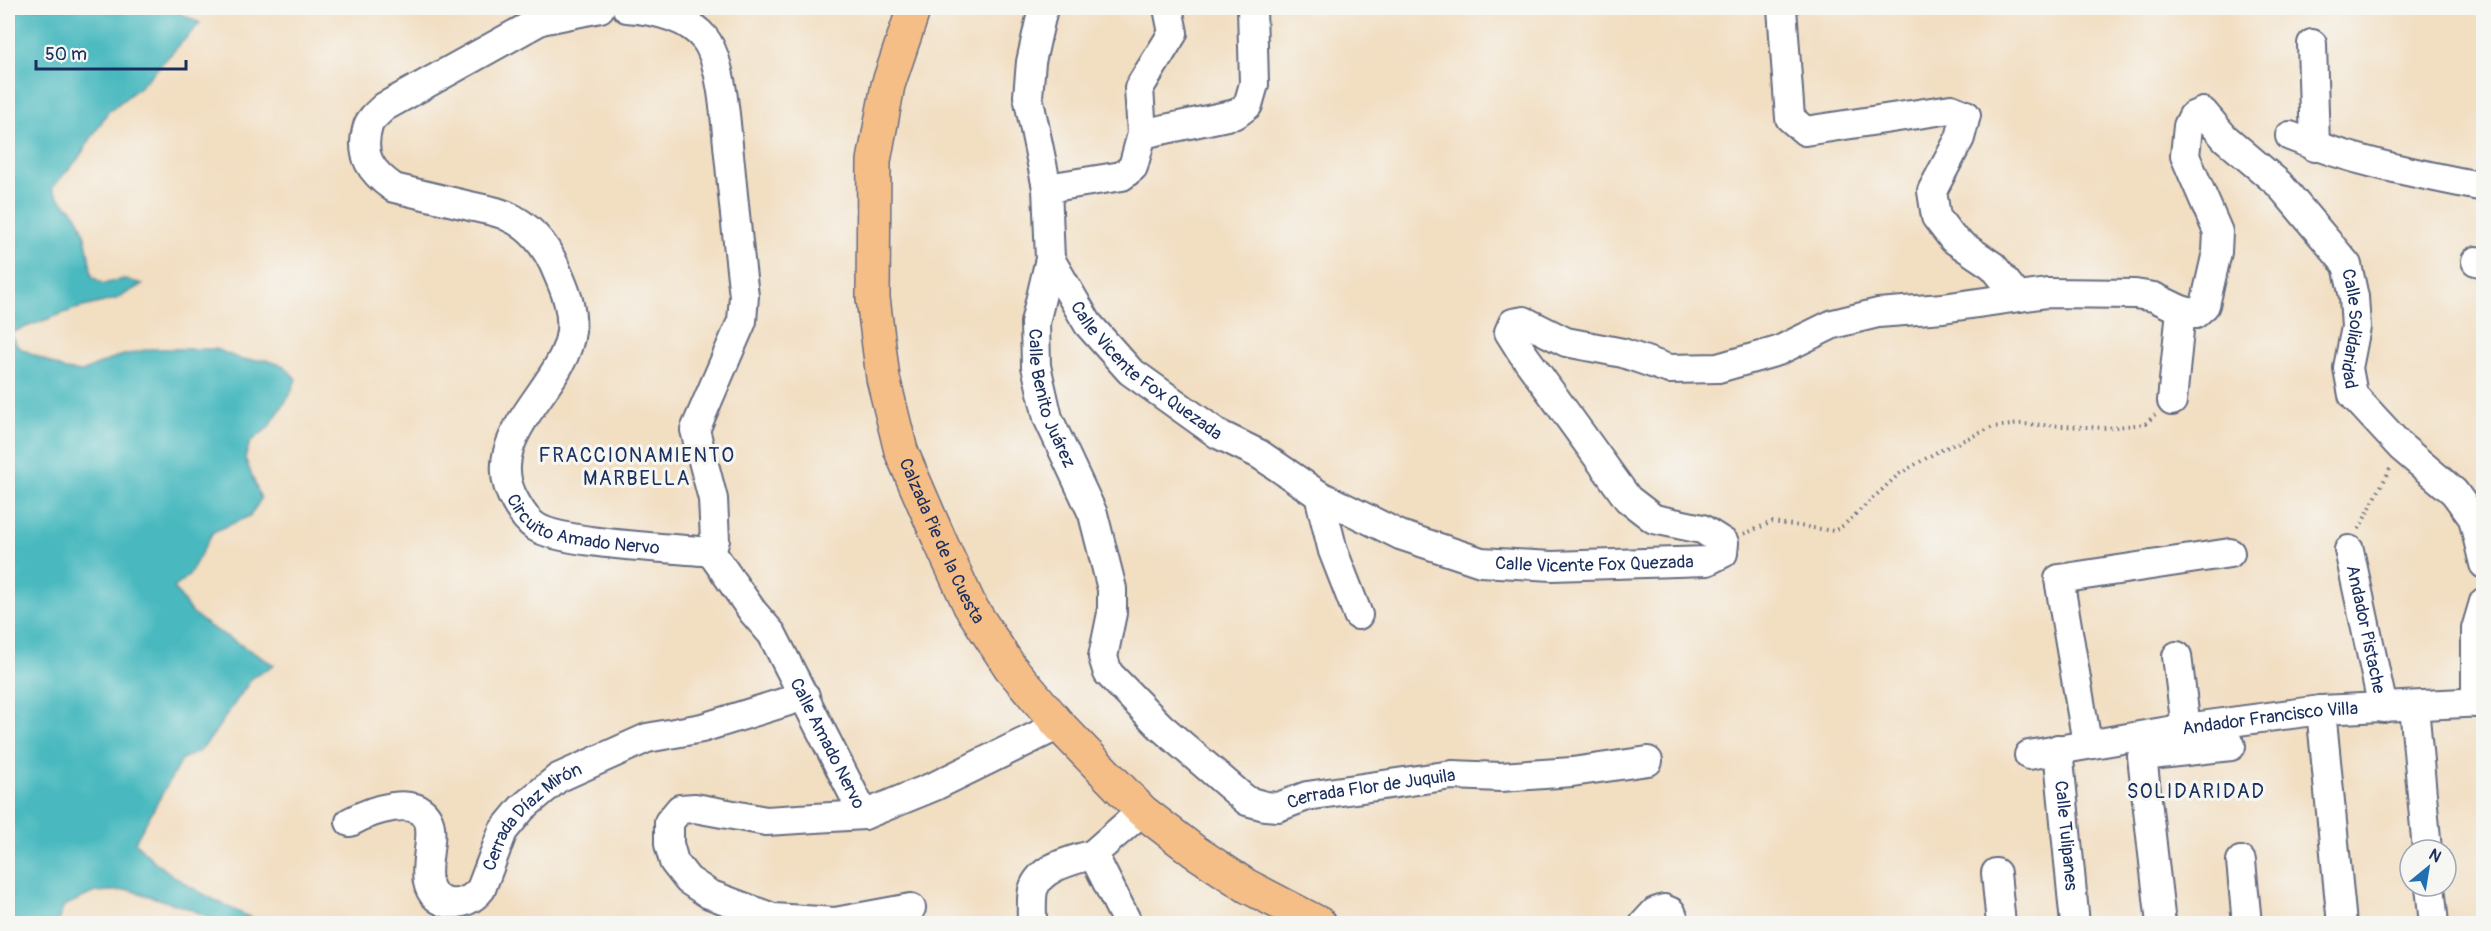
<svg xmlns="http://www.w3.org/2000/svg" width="2491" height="931" font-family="Pangolin,sans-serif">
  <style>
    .water { fill: #4ab9bf; stroke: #32748e; stroke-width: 1.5 }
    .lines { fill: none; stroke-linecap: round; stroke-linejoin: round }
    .minor-casing { stroke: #666c81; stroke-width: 32 }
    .major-casing { stroke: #666c81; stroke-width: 36 }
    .path { stroke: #666c81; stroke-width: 4; stroke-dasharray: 1.5 4.5; stroke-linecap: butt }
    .minor { stroke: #fff; stroke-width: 28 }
    .major { stroke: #f6be87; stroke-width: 33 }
    .labels { text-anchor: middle; stroke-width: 6; stroke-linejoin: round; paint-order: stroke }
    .street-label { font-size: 18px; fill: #1b2f5e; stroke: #f6f6f2 }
    .neighbourhood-label { font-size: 20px; letter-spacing: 1.5px; fill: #1b2f5e; stroke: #f6f6f2 }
  </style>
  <rect width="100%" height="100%" fill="#f6f6f2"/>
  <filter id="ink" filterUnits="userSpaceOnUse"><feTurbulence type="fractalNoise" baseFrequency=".0167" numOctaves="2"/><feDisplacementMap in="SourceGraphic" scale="12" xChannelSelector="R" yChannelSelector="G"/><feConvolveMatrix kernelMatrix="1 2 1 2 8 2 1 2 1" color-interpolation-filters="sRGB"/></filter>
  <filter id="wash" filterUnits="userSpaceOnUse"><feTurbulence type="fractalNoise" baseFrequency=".008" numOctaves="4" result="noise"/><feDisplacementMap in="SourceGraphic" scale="24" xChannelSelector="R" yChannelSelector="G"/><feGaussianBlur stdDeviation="1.35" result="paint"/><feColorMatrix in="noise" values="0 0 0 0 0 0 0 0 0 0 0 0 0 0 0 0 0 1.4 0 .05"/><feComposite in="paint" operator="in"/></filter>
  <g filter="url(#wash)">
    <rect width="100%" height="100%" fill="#f2dec1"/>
    <path class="water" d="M8,8H169L200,23L141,86L108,112L77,160L52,188C58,200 66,203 74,212C86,226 89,259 92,276L103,284L124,279L143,284L116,299L75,309L10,333L18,347L65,370L82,372L116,357L149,349H216L242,360H266L284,366L296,379L290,395L268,428L250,442L245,458L261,499L250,516L213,532L189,575L174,588L191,612L209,626L274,665L252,678L210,739L200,751L182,759L135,842C167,880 217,901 261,923H222L188,908L129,890L95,892L64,906L57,923H8Z"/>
  </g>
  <g filter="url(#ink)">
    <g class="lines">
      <g class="minor-casing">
        <g id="minor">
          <path id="s1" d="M600,8L541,20L384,107C379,112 370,119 368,126C359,156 371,172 394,188C419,194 444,200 470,206C481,209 494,210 505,215C531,226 548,248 558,274C566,292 573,310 571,331C565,389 476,438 516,503C521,512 527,521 536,527C562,544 675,548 711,552"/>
          <path d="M627,8C653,10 687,16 705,39C724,64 726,132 730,164C734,208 739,252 744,296L742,321L695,430L713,499L715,540L711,552"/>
          <path id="s2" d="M1043,8L1031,62L1028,96L1047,188L1050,259L1035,323L1036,366L1048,418L1093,514L1112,589V613L1103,657L1108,673L1160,726L1247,801L1265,806L1278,807L1307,796L1452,775L1501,777L1572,772L1648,761"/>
          <polyline points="1782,8 1790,118 1805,131 1951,109 1966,115 1960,138 1932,191 1936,217 1953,239 1993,266 2018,297"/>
          <polyline points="2312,44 2315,147"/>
          <polyline points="1142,134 1236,114 1248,105 1254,84 1252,8"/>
          <path d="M2290,136C2351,161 2419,174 2484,187"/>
          <polyline points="1047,188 1122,176 1133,167 1142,134 1139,88 1173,33 1168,8"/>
          <path id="s3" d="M1050,259L1088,324L1130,371L1218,434L1259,454L1319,495L1400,535L1481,562L1552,566L1707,561L1723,553L1724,543L1702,529L1654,519L1628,499L1521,351L1509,332L1513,323L1524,321L1566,342L1623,353L1669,369L1718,368L1778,351L1833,324L1878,313L1943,308L2047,293L2135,294L2154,297L2181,310L2172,401"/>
          <polyline points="2476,261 2484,263"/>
          <path id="s4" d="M2181,310L2195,314L2205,305L2217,252L2218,232L2185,156L2188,126L2193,116L2203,112L2225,138L2279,184L2347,265L2354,297L2356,327L2348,368L2353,395L2401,447L2454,492L2473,518L2484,564"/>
          <polyline points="1319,495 1333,551 1358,615"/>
          <path id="s5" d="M2349,550L2383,708"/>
          <path id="s6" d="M711,552L753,612L772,634L864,815"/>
          <polyline points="2177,656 2186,728"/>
          <polyline points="2476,703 2476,629 2484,602"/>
          <polyline points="2414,706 2427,850"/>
          <polyline points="2321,710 2342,924"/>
          <polyline points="2087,743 2059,579 2230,553"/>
          <path id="s7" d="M2058,749L2075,924"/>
          <path id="s8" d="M2029,755L2186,728L2321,710L2484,702"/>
          <path id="s9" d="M350,822C368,812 419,792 429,822C434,838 424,864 428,882C433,908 465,910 481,889L503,831L522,808L558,778L647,738L702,728L805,696"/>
          <polyline points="2241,861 2247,924"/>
          <polyline points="1996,873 2001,924"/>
          <polyline points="2430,886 2434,924"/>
          <polyline points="911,908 835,922 773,918 709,894 688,880 674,862 669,844 669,822 680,809 695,808 766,821 864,815 935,786 1059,725"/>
          <path d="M1032,924C1032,913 1031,900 1033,890C1040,866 1073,861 1093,854"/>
          <polyline points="1128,924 1093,854 1142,811"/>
          <polyline points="1644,924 1655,912 1664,909 1671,912 1676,924"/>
          <polyline points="2161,924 2142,756 2231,746"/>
        </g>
      </g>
      <g class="major-casing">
        <g id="major">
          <path id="s10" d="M914,8L888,85L874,161L873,298L883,378L901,451L940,541L970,606L1010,667L1059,725L1142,811L1194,851L1247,886L1320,924"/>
        </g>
      </g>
      <g class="path">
        <polyline points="2359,529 2390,469"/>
        <polyline points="1744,534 1772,522 1834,531 1844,525 1899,474 1937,452 1993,427 2021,424 2107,428 2145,424 2155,415"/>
      </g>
      <use href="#minor" class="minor"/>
      <use href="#major" class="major"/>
    </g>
  </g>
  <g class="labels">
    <g class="street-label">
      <text dy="6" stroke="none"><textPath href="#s4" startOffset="513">Calle Solidaridad</textPath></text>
      <text dy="6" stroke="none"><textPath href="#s3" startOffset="150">Calle Vicente Fox Quezada</textPath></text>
      <text dy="6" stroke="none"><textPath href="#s2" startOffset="398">Calle Benito Juárez</textPath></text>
      <text dy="6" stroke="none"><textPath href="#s1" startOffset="858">Circuito Amado Nervo</textPath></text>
      <text dy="6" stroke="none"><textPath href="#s10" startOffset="550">Calzada Pie de la Cuesta</textPath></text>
      <text dy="6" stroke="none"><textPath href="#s3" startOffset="654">Calle Vicente Fox Quezada</textPath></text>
      <text dy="6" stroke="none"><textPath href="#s5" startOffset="81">Andador Pistache</textPath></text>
      <text dy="6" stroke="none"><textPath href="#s8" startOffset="244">Andador Francisco Villa</textPath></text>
      <text dy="6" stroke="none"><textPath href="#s6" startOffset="225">Calle Amado Nervo</textPath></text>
      <text dy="6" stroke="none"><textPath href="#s2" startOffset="1002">Cerrada Flor de Juquila</textPath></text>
      <text dy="6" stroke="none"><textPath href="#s9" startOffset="309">Cerrada Díaz Mirón</textPath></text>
      <text dy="6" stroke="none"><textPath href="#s7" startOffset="87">Calle Tulipanes</textPath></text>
    </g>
    <g class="neighbourhood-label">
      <text x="637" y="462">FRACCIONAMIENTO<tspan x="637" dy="23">MARBELLA</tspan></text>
      <text x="2196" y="798">SOLIDARIDAD</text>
    </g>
  </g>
  <rect width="2491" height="931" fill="none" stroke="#f6f6f2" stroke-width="30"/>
  <g transform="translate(2428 868) rotate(30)"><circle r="28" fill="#f6f6f2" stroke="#9ea6b7" stroke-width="1.5"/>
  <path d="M0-4.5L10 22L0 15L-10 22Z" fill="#1f6fb2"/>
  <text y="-9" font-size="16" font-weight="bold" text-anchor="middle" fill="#1b2f5e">N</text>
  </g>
  <path d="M36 60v9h150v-9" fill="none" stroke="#1b2f5e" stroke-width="3"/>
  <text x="45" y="60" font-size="18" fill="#1b2f5e" stroke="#f6f6f2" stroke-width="4.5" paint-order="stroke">50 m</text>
</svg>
